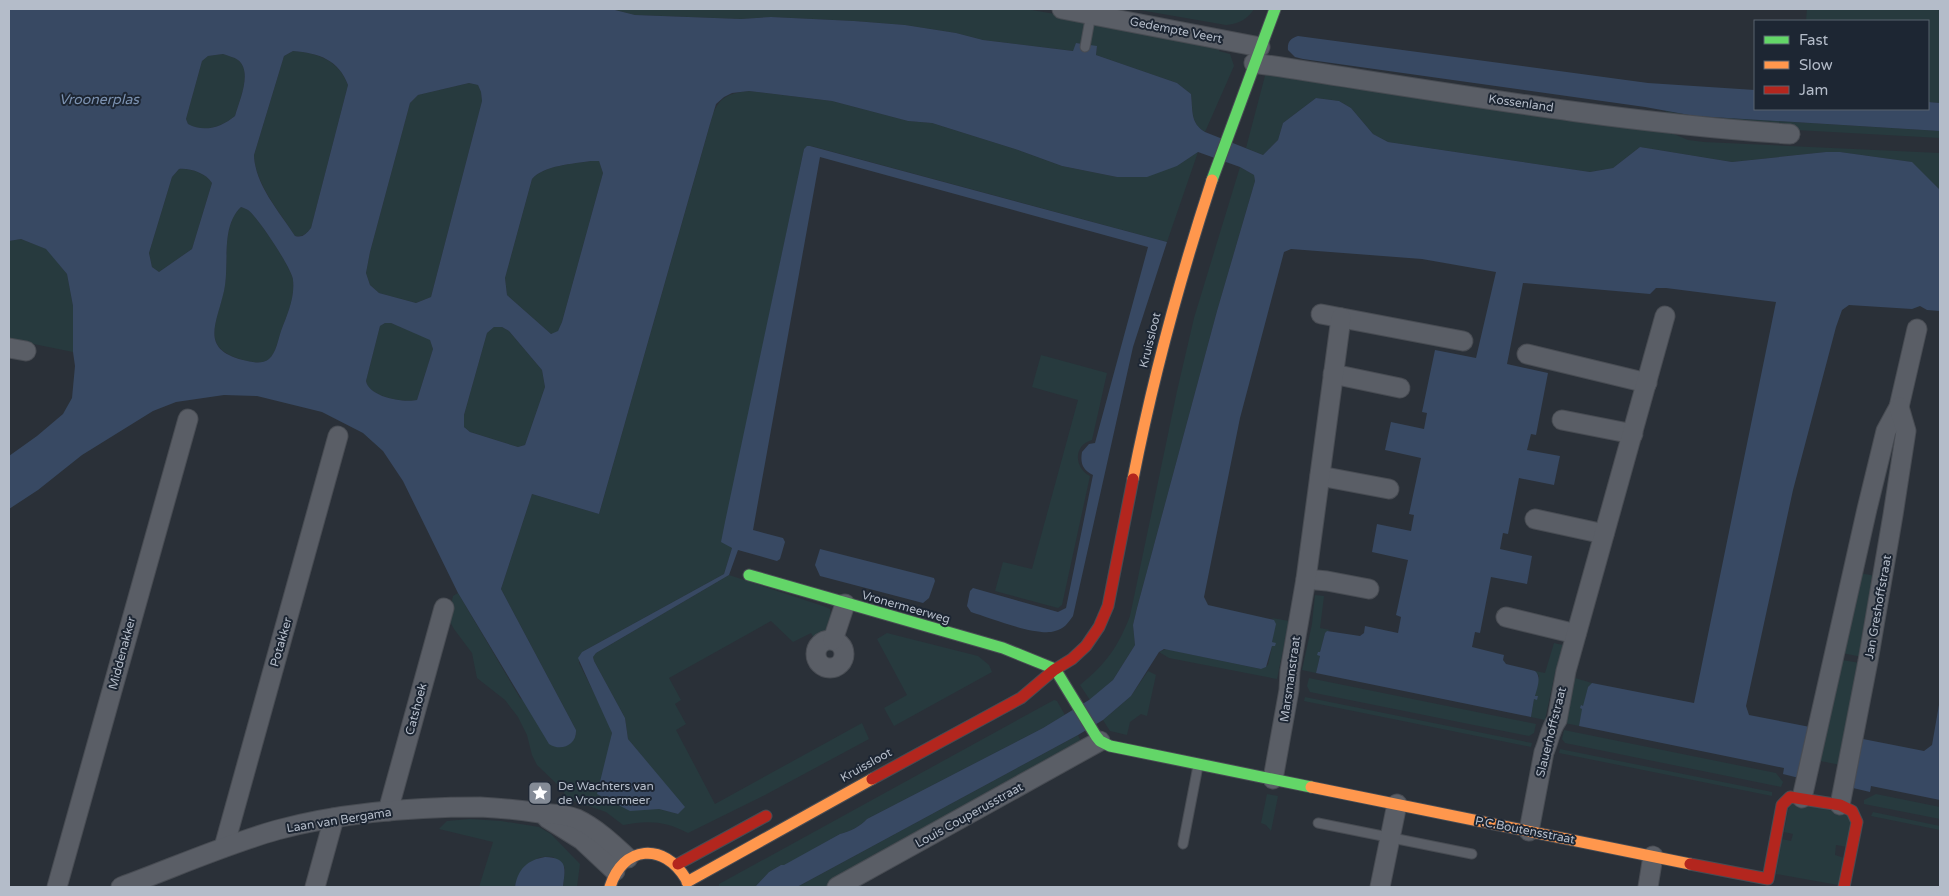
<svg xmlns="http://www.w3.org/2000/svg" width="1949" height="896" font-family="'Varela Round',sans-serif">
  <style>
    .green { fill: #273a3e }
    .water { fill: #384963; fill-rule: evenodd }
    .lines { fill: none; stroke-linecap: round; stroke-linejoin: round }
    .lane-casing { stroke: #484c53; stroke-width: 11 }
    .street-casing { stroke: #484c53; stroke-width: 21 }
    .fast-casing { stroke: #484c53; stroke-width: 13 }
    .slow-casing { stroke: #484c53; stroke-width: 13 }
    .jam-casing { stroke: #484c53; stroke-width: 13 }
    .lane { stroke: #5a5e66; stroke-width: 9 }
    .street { stroke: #5a5e66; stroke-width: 19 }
    .fast { stroke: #63d668; stroke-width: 11 }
    .slow { stroke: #ff974d; stroke-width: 11 }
    .jam { stroke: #b3261e; stroke-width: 11 }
    .labels { text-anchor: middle; stroke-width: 4; stroke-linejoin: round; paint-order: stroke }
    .street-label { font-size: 12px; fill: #b4bcc9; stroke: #1d2633 }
    .poi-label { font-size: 12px; fill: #b4bcc9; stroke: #1d2633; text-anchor: start }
    .water-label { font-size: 14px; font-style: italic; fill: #7c92b1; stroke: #1d2633 }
  </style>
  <rect width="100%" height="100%" fill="#2a3038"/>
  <g class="green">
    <path d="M611,9H1026L1078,18L1219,47V51L1230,54L1234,66L1205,132C1190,123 1193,111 1191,94L1177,83L1096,55L1097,47L1077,43L1074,51L983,40L956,33L905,25L854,21L771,17L741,19L635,15Z"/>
    <path d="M1134,9H1254C1248,19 1238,24 1226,25Z"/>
    <polygon points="1807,9 1940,9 1940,103 1928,102 1928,21 1806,21"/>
    <path d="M293,51C319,53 339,61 348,85L311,228C306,234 303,237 295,236C280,212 255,184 254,155L284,56Z"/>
    <path d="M223,54C228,56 234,57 238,60C253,72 239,101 235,116C222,127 203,133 188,124L186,119L202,61L208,56Z"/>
    <polygon points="1266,72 1662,129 1688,140 1704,142 1940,153 1940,190 1911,162 1840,152 1826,152 1732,162 1640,147 1613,168 1590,172 1388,142 1373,134 1351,108 1339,101 1316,98 1283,123 1278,140 1263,155 1246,148"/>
    <polygon points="469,83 478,85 481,92 482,101 431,297 416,303 379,293 370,285 366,273 370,252 410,103 418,95"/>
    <path d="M749,91L832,101L908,121L932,123L1015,149L1062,166L1117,177L1177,166L1198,152L1167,242L811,146L804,149L722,541L732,548L724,574L582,652L580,655L579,663L609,723L612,733L610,744L649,809H659L678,814L684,807L628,739L625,718L594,661L593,657L596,653L729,575L823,606L830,609C833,625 827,632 815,640L811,633L793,642L771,621L669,678L681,700L675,704L686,724L676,730L715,804L862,723L869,739L765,795L688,833C666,821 648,820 623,825L606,812L568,799L561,788L537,765L532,755L527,735L518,717L505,700L477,678L472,653L454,629L448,618L453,596L458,593L520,698L576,736V730L501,589L532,494L599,514L713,114C720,96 731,93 749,91Z"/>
    <polygon points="1665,111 1695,116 1940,131 1940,138 1707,125 1678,121"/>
    <path d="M591,161H599L603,173L562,322L558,332L551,334L507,295L505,278L532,179C544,165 573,164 591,161Z"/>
    <path d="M1240,167L1254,175L1255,181L1217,311L1137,608L1133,625L1135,645L1113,680L1090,700L1080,685C1106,664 1118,647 1130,616L1177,391L1194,318Z"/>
    <path d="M179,169C190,168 206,173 212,183L192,249L159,272L152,267L149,253L172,177Z"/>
    <path d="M241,207C244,208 246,209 248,210C257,216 293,270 293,280C295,298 287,315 281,331C278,340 276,353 269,359C261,365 252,362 243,360C199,348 217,323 224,290C230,264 220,227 241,207Z"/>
    <polygon points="21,239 47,249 67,274 73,306 73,352 9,339 9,241"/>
    <path d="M385,323H391L430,339L433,349L417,400C403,403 369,397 366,381L380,326Z"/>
    <polygon points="494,327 502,327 509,331 542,370 545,387 525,445 518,447 470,432 464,427 464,415 487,333"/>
    <path d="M1041,355L1107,373L1092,440C1073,445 1074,468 1090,476L1062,605L1058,608L995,591L1003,562L1032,569L1078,400L1032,387Z"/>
    <polygon points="1859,573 1876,576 1862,657 1842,653"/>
    <polygon points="1315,595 1324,596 1320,628 1330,630 1325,633 1320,652 1318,652 1320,656 1316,673 1302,670 1312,624"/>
    <polygon points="1272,618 1289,621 1277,679 1169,658 1159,652 1166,649 1261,669 1268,665 1272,646 1275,643 1272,643 1274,620"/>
    <polygon points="887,633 978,656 989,665 992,672 894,726 884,708 907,695 877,639"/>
    <polygon points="1554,643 1563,645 1555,673 1545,720 1531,717 1534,699 1538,696 1535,696 1539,676 1535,671 1545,673"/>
    <polygon points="1842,660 1860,663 1841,765 1820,761"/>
    <polygon points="1148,671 1156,675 1147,716 1141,714 1130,722 1127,735 1110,731 1103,720 1131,696"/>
    <polygon points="1309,678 1536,724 1534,733 1529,736 1310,692 1307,686"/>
    <polygon points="1575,678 1592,683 1588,687 1579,726 1565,723"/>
    <polygon points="1305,697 1532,743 1531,747 1304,701"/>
    <path d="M1054,700L1057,701L1065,715L1043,728L867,819C861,826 849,832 840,834L784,866L781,865L769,872L755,887H719V884Z"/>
    <polygon points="1564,730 1776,773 1783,782 1781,787 1565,743 1562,739"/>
    <polygon points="1078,735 1082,744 830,884 827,887 797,887"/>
    <polygon points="1560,749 1772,792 1772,796 1559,753"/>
    <polygon points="1267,794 1278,796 1271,831 1266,825 1261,823"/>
    <polygon points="1876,794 1940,807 1940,819 1864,804 1864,800"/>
    <polygon points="1790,800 1852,816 1847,847 1836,845 1835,855 1844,858 1838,885 1776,874 1782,839 1791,841 1793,834 1784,832"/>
    <polygon points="1873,812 1940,826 1940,830 1871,816"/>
    <path d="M470,819L501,821L539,827L551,834L580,864L577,887H563L565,868L553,857C548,857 541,856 537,859C530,862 516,880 515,887H479L493,842L439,829L447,821Z"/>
  </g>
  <g class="water">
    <path d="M9,9H611L635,15L741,19L771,17L854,21L905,25L956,33L983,40L1073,51L1076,43L1097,46L1096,55L1177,83L1191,94C1193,111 1190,123 1205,132L1263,155L1278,140L1283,123L1316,98L1339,101L1351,108L1373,134L1388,142L1590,172L1613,168L1640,147L1732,162L1826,152H1840L1912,162L1940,190V311L1927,310L1920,306L1912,309L1849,305L1842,310L1836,327L1793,490L1746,706L1749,715L1810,727L1799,778L1783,774L1784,768L1579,726L1582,709L1580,708L1581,705L1583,706L1588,687L1592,683L1694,703L1776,302L1666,288H1656L1650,294L1523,283L1507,364L1548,373L1536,435L1531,434L1527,450L1560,456L1554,485L1519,478L1508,534L1503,533L1500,549L1532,556L1527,584L1491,577L1480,633L1475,632L1472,647L1504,655L1503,660L1506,664L1535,671C1542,677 1537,688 1535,696H1538L1537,700L1534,699L1531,717L1316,673L1320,656L1317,655L1318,652H1320L1325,633L1327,631L1360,636L1364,633L1365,626L1398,633L1401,617L1396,615L1408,560L1372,552L1377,524L1411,531L1414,515L1409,514L1421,458L1385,450L1391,422L1424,429L1427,413L1422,412L1435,350L1476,358L1496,272L1422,259L1291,249L1284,252L1240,418L1204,597L1208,605L1274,620L1276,624L1272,642L1276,643L1275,646H1272L1266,667L1261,669L1164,649L1159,652L1131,696L1103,720L1078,735L797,887H755L769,872L781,865H784L840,834C849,832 861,826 867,819L1043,728L1089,700L1113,680L1135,645L1133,625L1137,608L1217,311L1255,181L1254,175L1240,167L1198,152L1177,166L1147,177H1117L1062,166L1015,149L932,123L908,121L832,101L749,91L732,93L724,97L716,104L710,124L599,514L532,494L501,589L576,730C577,745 561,752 549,744L458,593L403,481L383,451L363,433L322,412L257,396L224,395L176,402L153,411L82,455L38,490L9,509V456L37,436L63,414L72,398L75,366L73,352V306L67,274L46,249L21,239L9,241ZM293,51C319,53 339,60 348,85L311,228C306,234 303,238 295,236C279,211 255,185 254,155L284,56ZM223,54C228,56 234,57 238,60C253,72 239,101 235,116C222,127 204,133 188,124L186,119L202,61L208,56ZM469,83L478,85L481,92L482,101L431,297L416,303L379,293L370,285L366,273L370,252L410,103L418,95ZM591,161H599L603,173L562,322L558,331L551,334L507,295L505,278L532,179C544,165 573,164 591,161ZM179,169C190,168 206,173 212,183L192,249L159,272L152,267L149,253L172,177ZM241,207C244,208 246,209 248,210C257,216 293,270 293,280C295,298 287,315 281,331C278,340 276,353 269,359C261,365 252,362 243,360C199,349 217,323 224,291C230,264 220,227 241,207ZM385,323H391L430,340L433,349L417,400C403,403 369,397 366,381L380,326ZM494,327H502L509,331L542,370L545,387L525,445L518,447L470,432L464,427V415L487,333Z"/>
    <path d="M1298,36L1648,83L1755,90V109H1928V102L1940,103V131L1695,116L1645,107L1303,59L1295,57L1288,50C1287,42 1291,38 1298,36Z"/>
    <path d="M807,146H810L1167,242L1133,347L1073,616C1068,623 1064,629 1055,631C1038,637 990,618 971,612L967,606L970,591L973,588L1058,612L1066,608L1093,475C1083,470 1080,464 1082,452L1089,444L1095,443L1148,247L820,157L753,530L783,538L785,542L780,559L777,561L738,550L729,575L596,653L593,657L594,661L625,718L628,739L685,807L678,814L659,809L630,811L597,794L612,733L578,658L582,652L724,574L732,548L721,542L725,522L804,149Z"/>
    <polygon points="820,549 934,578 935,581 929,598 923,603 820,576 815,565"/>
    <polygon points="1940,699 1940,800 1871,786 1870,792 1853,788 1863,739 1924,751 1932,745"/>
    <path d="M545,857C569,858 565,869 563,887H515C518,869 527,860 545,857Z"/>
  </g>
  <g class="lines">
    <g class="lane-casing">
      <g id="lane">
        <polyline points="1085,47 1091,14"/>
        <polyline points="1318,823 1472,854"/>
        <polyline points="1183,844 1198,766"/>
      </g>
    </g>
    <g class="street-casing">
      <g id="street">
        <polyline points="1062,9 1260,47"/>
        <path d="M1254,63C1432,90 1610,122 1790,134"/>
        <polyline points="1321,314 1463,341"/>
        <polyline points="9,348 26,351"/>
        <polyline points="1527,354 1647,383"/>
        <polyline points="1333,374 1400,388"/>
        <polyline points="1562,420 1633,434"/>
        <polyline points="1320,476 1389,489"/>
        <polyline points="1535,519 1604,534"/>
        <polyline points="1306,579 1327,581 1369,589"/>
        <polyline points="1506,617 1576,634"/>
        <circle cx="830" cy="654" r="14"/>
        <polyline points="833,640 845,604"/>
        <polyline points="1273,779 1289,690 1290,671 1306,579 1341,318"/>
        <polyline points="1802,798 1867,509 1886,431 1899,407 1917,329"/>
        <polyline points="1840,805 1868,661 1893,515 1906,431 1899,407"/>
        <polyline points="388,811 444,608"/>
        <polyline points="547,818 582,840 615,871"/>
        <path d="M1529,831L1544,752C1549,741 1550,729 1557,720L1566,671L1665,316"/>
        <polyline points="224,847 338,436"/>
        <polyline points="57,887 188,419"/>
        <path d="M121,887C173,868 224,845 277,830C343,812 412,807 480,807C500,808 520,810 540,813C552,814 565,814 577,819C596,828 613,844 628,858"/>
        <polyline points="315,887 334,818"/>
        <polyline points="837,887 1100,741"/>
        <polyline points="1380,887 1397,804"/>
        <polyline points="1648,887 1653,856"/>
      </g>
    </g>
    <g class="fast-casing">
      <g id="fast">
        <polyline points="1212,180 1275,9"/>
        <polyline points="749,575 1003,648 1055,669"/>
        <polyline points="1055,669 1096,736 1100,741 1110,746 1311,787"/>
      </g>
    </g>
    <g class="slow-casing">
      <g id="slow">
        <path d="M1133,479C1153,377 1180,278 1212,180"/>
        <polyline points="1311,787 1690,864"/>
        <polyline points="687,882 872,779"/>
        <path d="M610,887C623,845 664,842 686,879"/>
      </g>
    </g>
    <g class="jam-casing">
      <g id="jam">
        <polyline points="872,779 1021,698 1054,670 1072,659 1086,646 1099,627 1108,606 1133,479"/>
        <polyline points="678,864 766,816"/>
        <polyline points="1690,864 1768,879 1782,805 1790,797 1840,805 1852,811 1857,822 1844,887"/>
      </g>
    </g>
    <use href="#lane" class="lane"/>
    <use href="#street" class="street"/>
    <use href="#fast" class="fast"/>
    <use href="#slow" class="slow"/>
    <use href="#jam" class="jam"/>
  </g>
  <defs>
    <g id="sight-square" transform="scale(1.25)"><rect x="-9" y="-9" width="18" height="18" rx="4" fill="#848b96" stroke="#1d2633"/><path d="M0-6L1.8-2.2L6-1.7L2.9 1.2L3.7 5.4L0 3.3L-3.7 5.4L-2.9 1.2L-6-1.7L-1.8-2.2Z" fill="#fff"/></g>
  </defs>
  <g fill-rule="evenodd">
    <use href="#sight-square" x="540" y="793"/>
  </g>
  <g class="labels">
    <g class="street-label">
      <text transform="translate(1176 30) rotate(11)" y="4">Gedempte Veert</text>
      <text transform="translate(1521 103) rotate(8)" y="4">Kossenland</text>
      <text transform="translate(1150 340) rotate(-76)" y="4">Kruissloot</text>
      <text transform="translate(906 607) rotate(16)" y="4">Vronermeerweg</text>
      <text transform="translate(1878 607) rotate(-80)" y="4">Jan Greshoffstraat</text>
      <text transform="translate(281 642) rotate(-74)" y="4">Potakker</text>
      <text transform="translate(122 653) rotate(-75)" y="4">Middenakker</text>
      <text transform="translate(1290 679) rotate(-82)" y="4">Marsmanstraat</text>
      <text transform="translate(416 709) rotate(-75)" y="4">Catshoek</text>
      <text transform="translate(1551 732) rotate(-76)" y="4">Slauerhoffstraat</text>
      <text transform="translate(866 765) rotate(-29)" y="4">Kruissloot</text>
      <text transform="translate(969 815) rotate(-29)" y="4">Louis Couperusstraat</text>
      <text transform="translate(339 820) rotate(-9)" y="4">Laan van Bergama</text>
      <text transform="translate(1525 830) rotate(11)" y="4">P.C.Boutensstraat</text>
    </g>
    <g class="poi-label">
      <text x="558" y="790">De Wachters van<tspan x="558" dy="14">de Vroonermeer</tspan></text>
    </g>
    <g class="water-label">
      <text x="99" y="104">Vroonerplas</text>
    </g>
  </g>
  <rect width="1949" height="896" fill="none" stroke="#b4bcc9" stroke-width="20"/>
  <rect x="1754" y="20" width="175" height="90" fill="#1d2633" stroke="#59626f"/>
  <rect x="1764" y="36" width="25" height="8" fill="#63d668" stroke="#59626f"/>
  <text x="1799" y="45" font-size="15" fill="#b4bcc9">Fast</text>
  <rect x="1764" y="61" width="25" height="8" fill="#ff974d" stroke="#59626f"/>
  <text x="1799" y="70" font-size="15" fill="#b4bcc9">Slow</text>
  <rect x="1764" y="86" width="25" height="8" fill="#b3261e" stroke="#59626f"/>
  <text x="1799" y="95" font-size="15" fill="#b4bcc9">Jam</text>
</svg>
